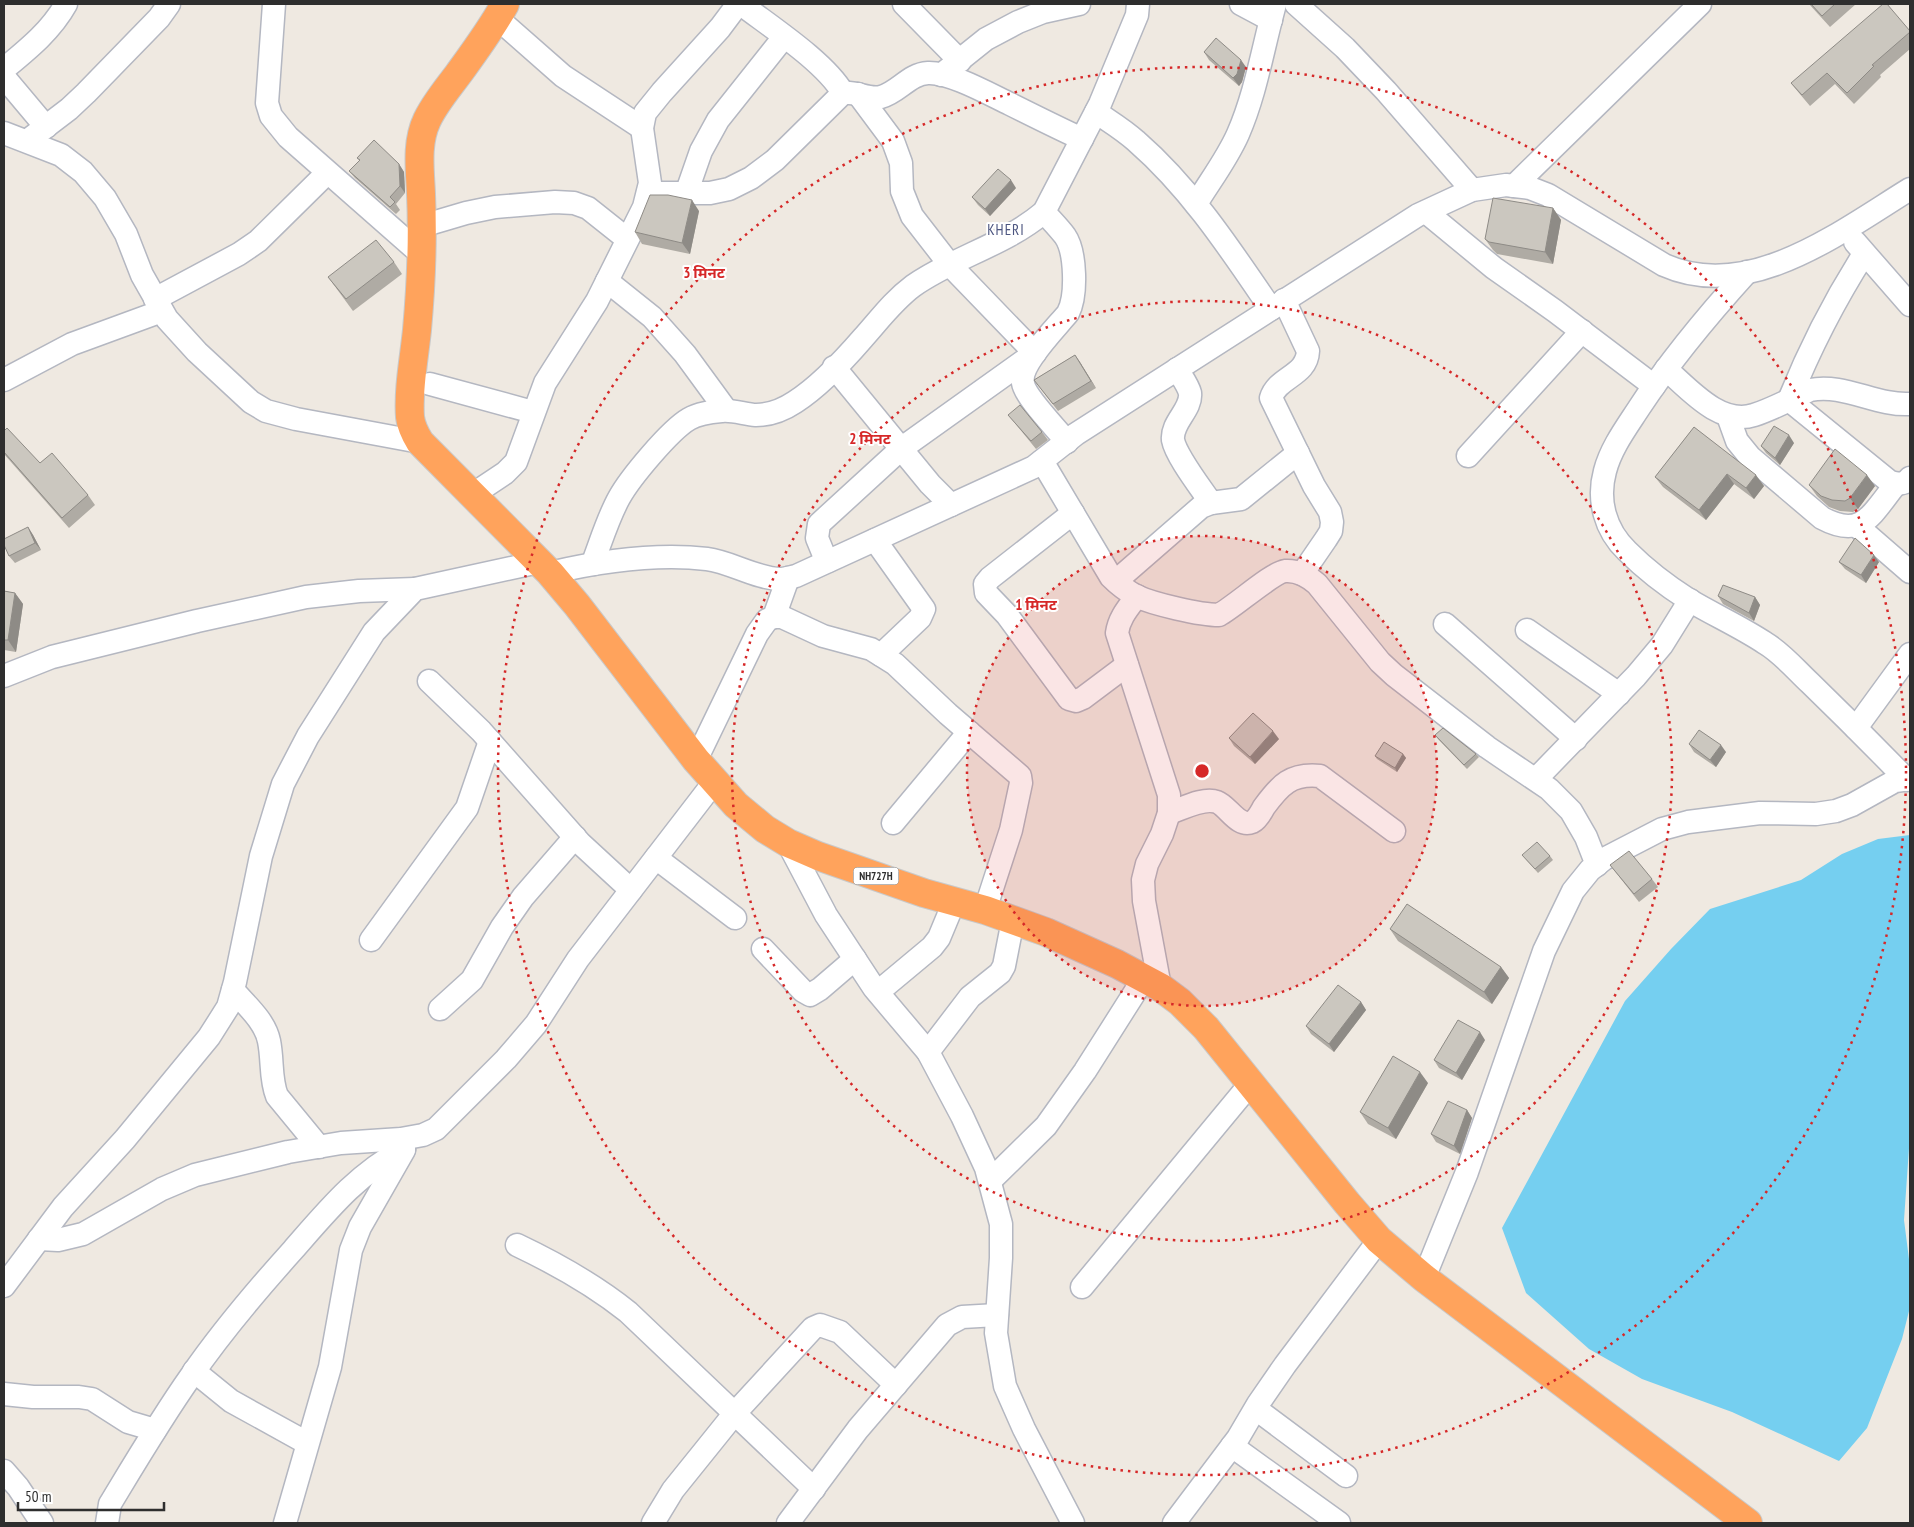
<svg xmlns="http://www.w3.org/2000/svg" width="1914" height="1527" font-family="'PT Sans Narrow','Noto Sans Devanagari',sans-serif">
  <style>
    .water { fill: #75cff0 }
    .lines { fill: none; stroke-linecap: round; stroke-linejoin: round }
    .minor-casing { stroke: #b4b7c1; stroke-width: 25 }
    .highway-casing { stroke: #c9c9c9; stroke-width: 30 }
    .minor { stroke: #fff; stroke-width: 22 }
    .highway { stroke: #ffa35c; stroke-width: 28 }
    .wall { fill: #afaba4 }
    .shaded-wall { fill: #8e8b86 }
    .building { fill: #cbc7bf; stroke: #8e8b86 }
    .ring { fill: none; stroke: #d62828; stroke-width: 2.5; stroke-dasharray: 2.5 5 }
    .labels { text-anchor: middle; stroke-width: 4; stroke-linejoin: round; paint-order: stroke }
    .shield { fill: #fff; stroke: #6d6d6d; stroke-width: 1 }
    .shield-label { font-size: 11px; font-weight: bold; fill: #2e2e2e }
    .quarter-label { font-size: 15px; letter-spacing: 1px; fill: #4d5680; stroke: #fff }
    .centre { fill: #d62828; stroke: #fff; stroke-width: 2.5 }
    .ring-label { font-size: 15px; text-anchor: middle; font-weight: bold; fill: #d62828; stroke: #fff; stroke-width: 4; stroke-linejoin: round; paint-order: stroke }
  </style>
  <rect width="100%" height="100%" fill="#efe9e1"/>
  <polygon class="water" points="1910,835 1910,1134 1904,1220 1910,1267 1910,1307 1902,1339 1867,1428 1839,1461 1732,1412 1642,1379 1589,1349 1526,1293 1502,1228 1625,1001 1671,949 1710,909 1801,880 1842,854 1878,839"/>
  <g class="lines">
    <g class="minor-casing">
      <g id="minor">
        <polyline points="274,4 267,103 271,116 288,137 421,254"/>
        <path d="M741,4C771,27 825,62 843,93"/>
        <polyline points="904,4 960,61"/>
        <polyline points="1241,4 1271,20"/>
        <polyline points="1296,4 1345,48 1386,91 1472,190"/>
        <polyline points="497,18 563,76 642,128"/>
        <path d="M4,69C27,50 51,31 66,4"/>
        <polyline points="941,75 986,39 1018,22 1043,12 1079,4"/>
        <polyline points="4,77 46,127"/>
        <path d="M1096,112C1109,121 1124,130 1136,141C1191,189 1230,249 1271,309"/>
        <polyline points="4,133 61,155 83,172 105,198 126,234 142,275 167,319 197,352 251,402 266,411 296,419 420,442"/>
        <polyline points="27,141 69,109 86,93 159,18 169,4"/>
        <polyline points="1514,186 1700,4"/>
        <path d="M648,193H710L729,189L751,178L775,160L843,93C856,91 868,100 881,97C899,92 909,74 928,73C950,72 989,94 1010,104C1034,116 1058,128 1082,139"/>
        <polyline points="686,194 701,151 718,120 784,37"/>
        <path d="M1196,204C1210,181 1227,159 1238,134C1256,93 1263,47 1275,4"/>
        <path d="M1044,212C1051,220 1059,228 1065,236C1076,252 1077,296 1068,313C1056,328 1019,364 1023,383C1025,397 1057,429 1067,442"/>
        <polyline points="1426,212 1494,268 1555,311 1654,386"/>
        <polyline points="422,226 466,213 495,207 555,202 574,203 588,208 627,239"/>
        <polyline points="1855,242 1910,305"/>
        <path d="M1864,254C1834,301 1810,348 1789,400L1890,482C1899,484 1904,485 1910,478"/>
        <path d="M1747,272C1708,315 1671,359 1639,408C1626,428 1611,448 1605,471C1597,500 1605,530 1627,551C1646,570 1667,586 1689,600C1714,615 1741,627 1765,643C1782,653 1796,670 1810,683C1843,715 1875,747 1907,780"/>
        <polyline points="607,281 652,317 685,354 726,410"/>
        <polyline points="155,299 239,254 258,241 327,173"/>
        <path d="M1284,300L1308,351C1307,376 1277,377 1271,398L1314,486L1330,512L1332,522L1331,531L1326,539L1302,574"/>
        <polyline points="834,367 930,484 951,505"/>
        <path d="M1177,369C1181,376 1188,385 1190,393C1192,410 1171,422 1173,440C1176,456 1201,488 1211,503"/>
        <path d="M1666,369C1689,389 1720,426 1754,415C1773,409 1791,399 1810,390C1844,383 1876,406 1910,404"/>
        <polyline points="4,380 72,344 162,311"/>
        <polyline points="430,384 533,412"/>
        <path d="M1728,416L1737,441L1750,457L1822,518C1863,540 1872,513 1896,484"/>
        <polyline points="1468,456 1582,331"/>
        <path d="M1042,461L1111,577C1118,584 1127,591 1136,596C1153,604 1200,615 1219,615C1234,607 1272,573 1285,571C1297,570 1308,576 1317,584L1380,662L1394,675L1487,747L1549,789L1571,811L1586,837L1597,865"/>
        <polyline points="472,495 505,473 516,462 545,383 597,301 644,207 650,183 642,128 645,113 662,92 720,28 738,4"/>
        <polyline points="1073,513 990,578 985,584 986,593 1007,615 1069,699 1076,701 1083,698 1127,665"/>
        <polyline points="1857,526 1910,572"/>
        <polyline points="875,540 924,609 920,618 881,655"/>
        <polyline points="828,561 826,560 817,538 819,524 902,448 1035,353 950,265 912,216 902,191 901,163 893,141 858,94"/>
        <path d="M594,564L595,557C602,538 609,516 619,498C630,478 670,430 689,419C699,413 711,412 722,411C733,410 744,414 756,415C769,415 783,410 795,402C820,386 844,360 863,338C880,319 893,301 913,286C954,257 1005,245 1044,212L1100,104L1137,15L1138,4"/>
        <path d="M550,573C601,561 654,553 707,559C731,562 757,579 781,579C786,579 791,577 796,576L1034,467L1076,434L1418,215L1472,190L1506,185L1530,188L1548,195L1664,265C1749,303 1840,232 1910,189"/>
        <polyline points="1116,581 1201,507 1211,503 1241,499 1298,453"/>
        <path d="M1137,596C1128,608 1119,618 1117,633L1169,795V813L1162,834L1147,864L1143,880L1144,901L1160,987"/>
        <polyline points="774,617 788,578"/>
        <polyline points="1445,624 1576,739"/>
        <polyline points="1527,630 1619,694"/>
        <polyline points="4,676 52,657 197,621 306,597 359,591 415,589"/>
        <polyline points="429,681 481,731 580,843 631,890"/>
        <polyline points="1856,728 1910,654"/>
        <polyline points="696,760 757,634 767,620 774,617 782,617 823,636 871,649 895,664 948,714 1020,776 1021,783 1011,830 985,910"/>
        <polyline points="1536,779 1636,676 1662,645 1690,600"/>
        <path d="M1169,813C1182,809 1203,797 1217,802C1228,806 1238,828 1252,822C1258,819 1261,812 1264,807C1280,785 1291,773 1320,776L1394,831"/>
        <polyline points="893,823 969,732"/>
        <polyline points="788,843 826,915 874,988 928,1052 962,1116 986,1168 1001,1224 1001,1258 996,1333 1005,1386 1024,1429 1073,1523"/>
        <polyline points="656,858 735,918"/>
        <polyline points="371,940 467,808 490,741"/>
        <polyline points="763,949 803,991 810,995 820,989 855,959"/>
        <path d="M233,990C246,1005 265,1021 269,1041C273,1060 270,1079 277,1096L319,1147"/>
        <polyline points="878,992 932,947 939,938 954,902"/>
        <polyline points="440,1009 472,980 502,927 523,897 575,837"/>
        <polyline points="928,1052 970,997 1000,973 1004,966 1013,920"/>
        <polyline points="990,1181 1046,1126 1085,1071 1144,978"/>
        <polyline points="39,1239 58,1240 83,1234 162,1189 195,1175 288,1152 341,1143 401,1139 423,1135 436,1129 506,1059 536,1024 578,959 715,781"/>
        <path d="M517,1245C557,1264 593,1284 628,1312L814,1489"/>
        <polyline points="1424,1278 1467,1172 1544,951 1573,891 1590,870 1604,859 1662,829 1688,822 1760,813 1816,814 1836,811 1852,805 1895,781 1910,779"/>
        <polyline points="4,1286 63,1207 125,1139 209,1037 228,1007 235,982 261,856 283,784 308,736 374,632 415,589 539,562"/>
        <polyline points="1082,1287 1251,1083"/>
        <polyline points="194,1371 231,1401 307,1443"/>
        <polyline points="4,1394 33,1397 79,1397 92,1399 128,1422 155,1430"/>
        <polyline points="1256,1409 1346,1476"/>
        <polyline points="1232,1446 1339,1523"/>
        <polyline points="4,1471 18,1487 42,1523"/>
        <path d="M107,1523L110,1504C136,1461 162,1417 191,1376C222,1331 257,1290 293,1250C328,1210 357,1174 404,1149"/>
        <polyline points="285,1523 330,1367 351,1250 360,1227 404,1150"/>
        <polyline points="653,1523 673,1490 735,1413 813,1328 820,1325 840,1332 896,1385"/>
        <polyline points="788,1523 858,1429 947,1325 962,1317 997,1315"/>
        <polyline points="1174,1523 1238,1438 1258,1404 1285,1365 1379,1240"/>
      </g>
    </g>
    <g class="highway-casing">
      <path id="highway" d="M505,4C492,28 475,51 459,73C448,88 435,103 427,120C416,143 420,170 421,194C423,239 421,286 417,330C414,359 408,389 410,417C411,426 415,434 420,442L550,573L577,605L696,760L736,805L765,829L788,843L818,856L924,893L985,910L1046,932L1117,964L1160,987L1180,1002L1206,1028L1347,1203L1379,1240L1424,1278L1748,1523"/>
    </g>
    <use href="#minor" class="minor"/>
    <use href="#highway" class="highway"/>
  </g>
  <g class="wall">
    <polygon points="1809,4 1856,4 1830,27"/>
    <polygon points="1910,31 1910,49 1880,75 1881,77 1854,104 1835,84 1810,106 1799,93 1791,83"/>
    <polygon points="1204,52 1246,67 1242,82 1239,86 1209,60"/>
    <polygon points="357,158 399,164 404,172 405,193 396,204 400,210 396,214 355,178 349,171 360,161"/>
    <polygon points="1016,188 990,216 978,205 972,197"/>
    <polygon points="1553,208 1561,220 1553,264 1497,254 1493,250 1485,239"/>
    <polygon points="699,211 690,254 642,244 635,232"/>
    <polygon points="394,262 402,274 353,311 328,277"/>
    <polygon points="1075,355 1096,388 1058,411 1034,380"/>
    <polygon points="1008,415 1042,432 1048,440 1036,449 1014,422"/>
    <polygon points="1694,427 1764,486 1754,499 1734,484 1706,520 1663,487 1655,477"/>
    <polygon points="4,431 40,463 88,495 95,505 69,528 4,454"/>
    <polygon points="1794,443 1780,465 1766,453 1761,446"/>
    <polygon points="1809,485 1875,486 1858,509 1853,512 1840,511 1829,507 1817,496"/>
    <polygon points="28,527 33,535 41,550 15,563 9,556"/>
    <polygon points="1839,562 1879,562 1866,583 1845,569"/>
    <polygon points="4,591 15,593 23,604 16,652 4,650"/>
    <polygon points="1718,596 1755,597 1760,605 1754,621 1723,604"/>
    <polygon points="1435,735 1476,754 1479,757 1467,769 1438,739"/>
    <polygon points="1229,738 1279,739 1255,764 1234,746"/>
    <polygon points="1689,744 1726,752 1716,767 1694,752"/>
    <polygon points="1403,754 1406,758 1397,772 1377,759 1375,756"/>
    <polygon points="1522,855 1550,856 1553,860 1538,873"/>
    <polygon points="1610,865 1652,879 1658,887 1639,902"/>
    <polygon points="1390,929 1501,967 1509,978 1492,1004 1398,941"/>
    <polygon points="1361,1002 1366,1010 1334,1052 1311,1034 1306,1026"/>
    <polygon points="1485,1040 1462,1080 1439,1068 1434,1060"/>
    <polygon points="1428,1083 1396,1139 1368,1124 1360,1112"/>
    <polygon points="1467,1110 1472,1118 1460,1154 1436,1142 1431,1134"/>
  </g>
  <g class="shaded-wall">
    <polygon points="1241,60 1246,67 1242,82 1239,86 1233,78"/>
    <polygon points="399,164 404,172 405,193 400,186"/>
    <polygon points="1011,180 1016,188 990,216 985,209"/>
    <polygon points="692,200 699,211 690,254 682,243"/>
    <polygon points="1553,208 1561,220 1553,264 1545,252"/>
    <polygon points="1075,355 1080,362 1096,388 1091,381"/>
    <polygon points="1789,435 1794,443 1780,465 1775,458"/>
    <polygon points="1727,474 1734,484 1706,520 1699,510"/>
    <polygon points="1756,475 1764,486 1754,499 1746,488"/>
    <polygon points="1867,475 1875,486 1858,509 1850,498"/>
    <polygon points="28,527 33,535 41,550 35,543"/>
    <polygon points="1874,555 1879,562 1866,583 1861,575"/>
    <polygon points="15,593 23,604 16,652 8,640"/>
    <polygon points="1755,597 1760,605 1754,621 1749,613"/>
    <polygon points="1273,731 1279,739 1255,764 1250,757"/>
    <polygon points="1721,745 1726,752 1716,767 1710,760"/>
    <polygon points="1403,754 1406,758 1397,772 1395,768"/>
    <polygon points="1501,967 1509,978 1492,1004 1484,992"/>
    <polygon points="1361,1002 1366,1010 1334,1052 1329,1044"/>
    <polygon points="1480,1032 1485,1040 1462,1080 1456,1073"/>
    <polygon points="1420,1072 1428,1083 1396,1139 1388,1128"/>
    <polygon points="1467,1110 1472,1118 1460,1154 1454,1146"/>
  </g>
  <g class="building">
    <polygon points="1811,4 1835,4 1822,16"/>
    <polygon points="1883,4 1887,4 1910,31 1910,32 1872,65 1874,66 1847,93 1827,73 1802,95 1791,83"/>
    <polygon points="1216,38 1241,60 1237,74 1233,78 1204,52"/>
    <polygon points="374,140 399,164 400,186 390,197 395,202 390,207 349,171 360,160 357,158"/>
    <polygon points="998,169 1011,180 985,209 972,197"/>
    <polygon points="650,195 668,195 692,200 682,243 635,232"/>
    <polygon points="1493,198 1553,208 1545,252 1489,242 1485,239"/>
    <polygon points="376,240 394,262 346,299 328,277"/>
    <polygon points="1075,355 1091,381 1053,404 1034,380"/>
    <polygon points="1020,405 1042,432 1031,441 1008,415"/>
    <polygon points="1774,426 1789,435 1775,458 1761,446"/>
    <polygon points="1694,427 1756,475 1746,488 1727,474 1699,510 1655,477"/>
    <polygon points="7,428 40,463 52,453 88,495 62,518 4,452 4,431"/>
    <polygon points="1835,449 1867,475 1850,498 1845,501 1832,500 1821,496 1809,485"/>
    <polygon points="28,527 35,543 9,556 4,545 4,539"/>
    <polygon points="1855,538 1874,555 1861,575 1839,562"/>
    <polygon points="1723,585 1755,597 1749,613 1718,596"/>
    <polygon points="4,591 15,593 8,640 4,640"/>
    <polygon points="1253,713 1273,731 1250,757 1229,738"/>
    <polygon points="1443,728 1476,754 1464,765 1435,735"/>
    <polygon points="1699,730 1721,745 1710,760 1689,744"/>
    <polygon points="1384,742 1403,754 1395,768 1375,756"/>
    <polygon points="1537,842 1550,856 1535,869 1522,855"/>
    <polygon points="1629,851 1652,879 1634,894 1610,865"/>
    <polygon points="1407,904 1501,967 1484,992 1390,929"/>
    <polygon points="1338,985 1361,1002 1329,1044 1306,1026"/>
    <polygon points="1458,1020 1480,1032 1456,1073 1434,1060"/>
    <polygon points="1393,1056 1420,1072 1388,1128 1360,1112"/>
    <polygon points="1448,1101 1467,1110 1454,1146 1431,1134"/>
  </g>
  <circle cx="1202" cy="771" r="235" fill="#d62828" fill-opacity=".12"/>
  <g class="ring">
    <circle cx="1202" cy="771" r="235"/>
    <circle cx="1202" cy="771" r="470"/>
    <circle cx="1202" cy="771" r="704"/>
  </g>
  <g class="labels">
    <rect class="shield" x="853.5" y="867.5" width="45" height="17" rx="4"/>
    <g class="shield-label">
      <text x="876" y="880">NH727H</text>
    </g>
    <g class="quarter-label">
      <text x="1006" y="235">KHERI</text>
    </g>
  </g>
  <circle cx="1202" cy="771" r="8" class="centre"/>
  <g class="ring-label">
    <text x="704" y="278">3 मिनट</text>
    <text x="870" y="444">2 मिनट</text>
    <text x="1036" y="610">1 मिनट</text>
  </g>
  <rect width="1914" height="1527" fill="none" stroke="#2e2e2e" stroke-width="10"/>
  <path d="M18 1502v8h146v-8" fill="none" stroke="#2e2e2e" stroke-width="2.5"/>
  <text x="25" y="1502" font-size="15" fill="#2e2e2e" stroke="#ffffff" stroke-width="4" paint-order="stroke">50 m</text>
</svg>
